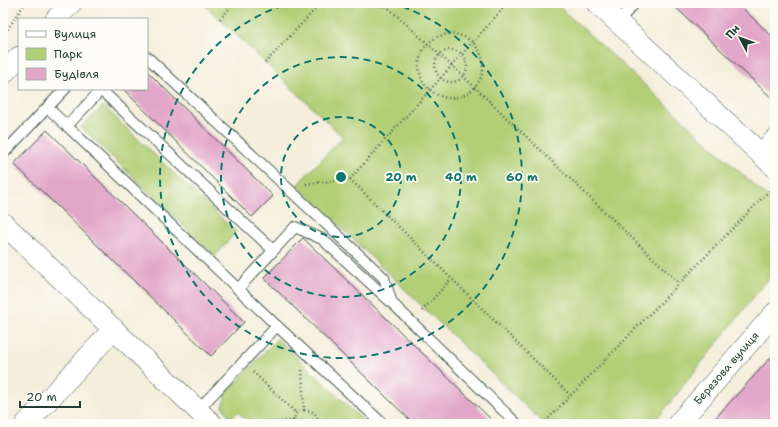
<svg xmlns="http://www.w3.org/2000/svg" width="778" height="427" font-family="'Shantell Sans',sans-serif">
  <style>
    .green { fill: #b2cf76; stroke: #688655 }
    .building { fill: #e2a6c9 }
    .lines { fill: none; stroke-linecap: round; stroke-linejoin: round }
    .service-casing { stroke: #3f584d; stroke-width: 12 }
    .minor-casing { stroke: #3f584d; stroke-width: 22 }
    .path { stroke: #3f584d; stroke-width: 2.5; stroke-dasharray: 1 3; stroke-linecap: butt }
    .service { stroke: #fff; stroke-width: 10 }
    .minor { stroke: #fff; stroke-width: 21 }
    .ring { fill: none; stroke: #0f766e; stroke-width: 2; stroke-dasharray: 7 5 }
    .labels { text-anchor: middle; stroke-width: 3.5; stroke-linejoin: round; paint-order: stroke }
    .street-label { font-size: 11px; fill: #1f3d34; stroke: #fdfcf7 }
    .centre { fill: #0f766e; stroke: #fdfcf7; stroke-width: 2 }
    .ring-label { font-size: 12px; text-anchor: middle; font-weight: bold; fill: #0f766e; stroke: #fdfcf7; stroke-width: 3.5; stroke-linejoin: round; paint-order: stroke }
  </style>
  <rect width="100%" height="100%" fill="#fdfcf7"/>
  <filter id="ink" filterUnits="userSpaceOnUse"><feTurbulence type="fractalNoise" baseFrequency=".025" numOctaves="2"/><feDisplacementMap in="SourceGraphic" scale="8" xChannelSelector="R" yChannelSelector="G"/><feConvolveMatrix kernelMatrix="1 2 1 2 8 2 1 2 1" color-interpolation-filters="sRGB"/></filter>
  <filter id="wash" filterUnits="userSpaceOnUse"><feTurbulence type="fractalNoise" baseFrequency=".012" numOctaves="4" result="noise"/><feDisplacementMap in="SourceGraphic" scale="16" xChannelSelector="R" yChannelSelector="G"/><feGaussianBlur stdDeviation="0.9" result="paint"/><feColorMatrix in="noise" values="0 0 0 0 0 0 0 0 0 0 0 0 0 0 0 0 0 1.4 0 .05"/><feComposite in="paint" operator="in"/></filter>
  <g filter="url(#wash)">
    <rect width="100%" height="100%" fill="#f4eedb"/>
    <g class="green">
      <polygon points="203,3 555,3 775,204 775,270 653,424 544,424 297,185 343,137"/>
      <polygon points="103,106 236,232 215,256 81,127"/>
      <polygon points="277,339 367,424 250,424 238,412 230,418 223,407 226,393"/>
    </g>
    <g id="blocks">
      <g class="building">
        <polygon points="671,3 737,3 775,39 775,101"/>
        <polygon points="147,71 273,196 252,217 123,89 147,89"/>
        <polygon points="47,130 244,322 211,356 14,164"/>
        <polygon points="303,238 496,424 414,424 264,278"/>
        <polygon points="775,353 775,424 710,424"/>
      </g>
    </g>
  </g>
  <g filter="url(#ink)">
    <use href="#blocks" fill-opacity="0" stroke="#3f584d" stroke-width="1"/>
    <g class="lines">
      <g class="service-casing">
        <g id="service">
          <polyline points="617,22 635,3"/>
          <polyline points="147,57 384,278 392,303 517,424"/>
          <polyline points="48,108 67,126 101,90 273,250"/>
          <polyline points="67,126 277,326"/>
          <polyline points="3,154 65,89"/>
          <polyline points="238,289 295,227 322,239 391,302"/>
          <polyline points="198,410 277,326 383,424"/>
        </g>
      </g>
      <g class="minor-casing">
        <g id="minor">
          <polyline points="597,3 775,167"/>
          <polyline points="56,19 71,3"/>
          <polyline points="3,74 19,57"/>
          <polyline points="761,154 775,140"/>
          <polyline points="3,223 212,424"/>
          <polyline points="26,424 114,329"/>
          <polyline points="678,424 775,313"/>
        </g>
      </g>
      <g class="path">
        <polyline points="383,3 463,76 679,283"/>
        <polyline points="220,19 234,3"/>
        <circle cx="451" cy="66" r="32"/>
        <polyline points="3,36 25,3"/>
        <circle cx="451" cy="66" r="16"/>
        <polyline points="265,63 321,3"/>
        <polyline points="350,179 570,395"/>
        <polyline points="306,184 350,179 508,3"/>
        <polyline points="422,311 451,279"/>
        <polyline points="253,372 296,413"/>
        <path d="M304,410C312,411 316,412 318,421H357"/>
        <polyline points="293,421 296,413 304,410 302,369"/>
        <polyline points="245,424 293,421 294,424"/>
        <polyline points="543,424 773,187"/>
      </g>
      <use href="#service" class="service"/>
      <use href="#minor" class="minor"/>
    </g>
  </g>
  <g class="ring">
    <circle cx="341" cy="177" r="60"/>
    <circle cx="341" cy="177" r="120"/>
    <path d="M391 3A181 181 0 1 1 291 3"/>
  </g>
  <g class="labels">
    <g class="street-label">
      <text transform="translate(726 368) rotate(-49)" y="4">Березова вулиця</text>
    </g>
  </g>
  <circle cx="341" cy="177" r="6" class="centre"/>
  <g class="ring-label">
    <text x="401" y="181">20 m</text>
    <text x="461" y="181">40 m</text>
    <text x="522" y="181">60 m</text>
  </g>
  <rect width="778" height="427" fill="none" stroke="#fdfcf7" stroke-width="16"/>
  <rect x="18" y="18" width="130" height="72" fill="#fdfcf7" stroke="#a4b0a9"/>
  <rect x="26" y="31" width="20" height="6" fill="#ffffff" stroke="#a4b0a9"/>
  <text x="54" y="38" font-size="12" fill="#1f3d34">Вулиця</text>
  <rect x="26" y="48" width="20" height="12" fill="#b2cf76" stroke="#a4b0a9"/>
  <text x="54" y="58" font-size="12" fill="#1f3d34">Парк</text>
  <rect x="26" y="68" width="20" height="12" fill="#e2a6c9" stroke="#a4b0a9"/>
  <text x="54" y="78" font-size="12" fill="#1f3d34">Будівля</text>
  <g transform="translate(740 38) rotate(311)" stroke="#fdfcf7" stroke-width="3" paint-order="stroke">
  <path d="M0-3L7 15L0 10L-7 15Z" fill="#1f3d34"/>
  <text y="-6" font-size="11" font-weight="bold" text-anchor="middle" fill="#1f3d34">Пн</text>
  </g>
  <path d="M20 401v6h60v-6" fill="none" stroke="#1f3d34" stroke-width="2"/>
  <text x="26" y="401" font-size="12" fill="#1f3d34" stroke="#fdfcf7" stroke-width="3" paint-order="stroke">20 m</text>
</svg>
